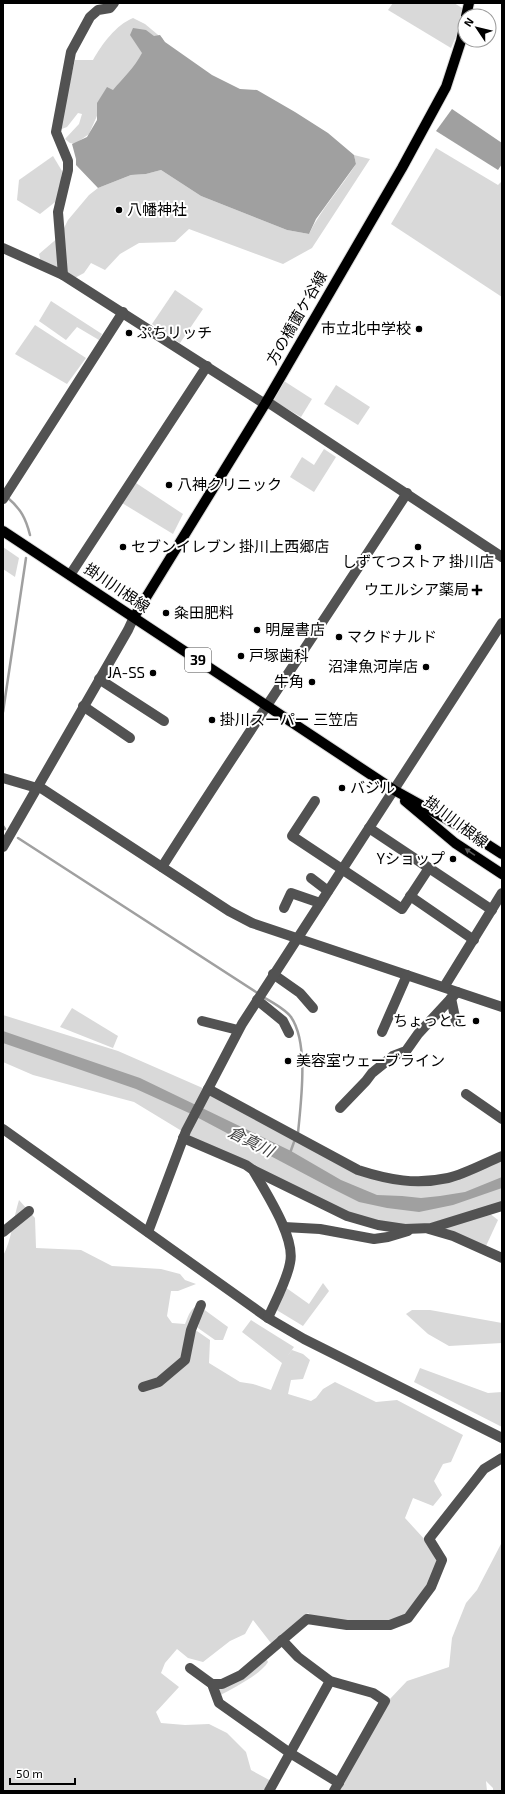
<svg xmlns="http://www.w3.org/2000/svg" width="505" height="1794" font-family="'Exo 2','Noto Sans JP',sans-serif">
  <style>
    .green { fill: #d9d9d9 }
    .water { fill: #a0a0a0 }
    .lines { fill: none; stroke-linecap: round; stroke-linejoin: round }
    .stream { stroke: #a0a0a0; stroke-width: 2.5 }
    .major-casing { stroke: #dbdbdb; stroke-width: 12 }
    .minor { stroke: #525252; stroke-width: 10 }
    .major { stroke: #000; stroke-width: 10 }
    .oneway { fill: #595959 }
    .poi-dot { fill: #000; stroke: #fff; stroke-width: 1.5 }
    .labels { text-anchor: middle; stroke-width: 4; stroke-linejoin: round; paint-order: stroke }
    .shield { fill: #fff; stroke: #4c4c4c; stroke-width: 1 }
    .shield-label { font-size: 14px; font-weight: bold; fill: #000 }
    .poi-label { font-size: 15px; fill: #000; stroke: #fff; text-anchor: start }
    .street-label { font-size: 15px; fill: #000; stroke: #fff }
    .water-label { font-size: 16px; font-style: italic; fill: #414141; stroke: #fff }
  </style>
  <rect width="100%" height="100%" fill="#fff"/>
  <g class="green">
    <polygon points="393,3 454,3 467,11 451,48 388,10"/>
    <path d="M133,18L145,24L163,39L100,109L89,134L75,144L70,143L65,139L79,124L82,114L78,113L67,127L59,130L75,60H93C102,44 116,25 133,18Z"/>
    <polygon points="436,148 498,185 502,181 502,297 391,224"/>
    <path d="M354,155L370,159L312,248L283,264L189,229L175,242L139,243L120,254L105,270L91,263L84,273L71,280L41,262L39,254L60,236L68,220L89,195L98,188L131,175L146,174L161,170L201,196L287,230L309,234C321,209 341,188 356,164Z"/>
    <polygon points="53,156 62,171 59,199 40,214 17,200 19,180"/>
    <polygon points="175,290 203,309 180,343 152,324"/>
    <polygon points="51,301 102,334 99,340 77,327 66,340 39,321"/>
    <polygon points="35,325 86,358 67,384 15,354"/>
    <polygon points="284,381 312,399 301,417 274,401 274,397"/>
    <polygon points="336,385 370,407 358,425 324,404"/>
    <polygon points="324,449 336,457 314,492 290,477 302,457 314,465"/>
    <polygon points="136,483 183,514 173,534 122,503"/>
    <polygon points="3,547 19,558 15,577 3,569"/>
    <polygon points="72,1008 118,1036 113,1048 60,1027"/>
    <polygon points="3,1015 118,1051 214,1093 358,1170 433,1180 502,1159 502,1202 431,1228 387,1226 335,1210 190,1136 134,1102 33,1075 3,1062"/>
    <path d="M19,1200L35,1218L36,1248L81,1250L112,1266L161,1269L180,1274L185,1280L196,1284L178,1291H171L167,1316L172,1323L185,1324C189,1315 190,1307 201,1305L194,1329L210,1340L209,1363L240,1382L253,1384L271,1390L282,1363L242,1332L251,1320L294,1347L286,1358L292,1350L303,1354L310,1360L303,1379L291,1380L288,1394L311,1401L316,1398L323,1389L335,1382L376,1402L397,1400L463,1435L451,1462L443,1464L434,1481L442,1495L433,1506L413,1498L405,1518L426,1541L439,1566L420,1602L390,1625L317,1620L308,1613L274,1647L253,1620L245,1634L230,1641L203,1662L188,1658L177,1649L165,1663L161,1673L179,1687L156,1712L161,1723L185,1725L209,1724L227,1733L246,1752L251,1770L271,1781L267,1791H3V1256C12,1239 13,1219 19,1200Z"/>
    <polygon points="489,1213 498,1220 486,1246 437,1230"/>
    <polygon points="323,1283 329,1291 303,1326 275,1309 285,1287 309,1304"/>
    <polygon points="202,1308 228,1327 223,1340 215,1340 198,1328"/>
    <polygon points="412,1310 430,1310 502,1323 502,1343 449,1346 428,1334 406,1314"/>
    <polygon points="420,1368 488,1393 502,1392 502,1427 414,1382"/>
    <polygon points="502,1542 502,1791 493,1791 493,1788 486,1781 487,1791 338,1791 372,1724 390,1699 407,1681 449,1667 452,1638 466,1603 477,1590"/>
    <path d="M266,1658L268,1662C260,1675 233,1688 219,1696L217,1689Z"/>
  </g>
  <g class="water">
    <path d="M133,28L146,30L154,36L160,35L165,42L212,75L240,89L257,90L295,112L328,133L354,155L356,164L316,219L309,234L287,230L201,196L161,170L146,174L131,175L98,188L76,165V159L72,144L87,137L97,120V103L107,87L113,90C123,78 135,67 142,53L130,35Z"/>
    <polygon points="452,109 502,143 502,164 498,170 436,131"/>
    <polygon points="3,1031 140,1078 291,1151 341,1180 377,1195 402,1196 421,1198 440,1196 465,1192 502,1177 502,1188 453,1205 419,1212 387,1208 359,1202 331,1188 189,1113 136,1089 3,1043"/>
  </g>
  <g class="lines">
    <g class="stream">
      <path d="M8,498C21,509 26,519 30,535"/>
      <polyline points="3,712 26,558"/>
      <polyline points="3,826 5,829"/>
      <polyline points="18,838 259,994"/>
      <path d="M263,997C272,1002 285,1009 291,1017C309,1043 301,1101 298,1133"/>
      <polyline points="290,1153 294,1142"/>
    </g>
    <g class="major-casing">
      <g id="major">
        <polyline points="466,16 469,3"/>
        <polyline points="3,531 394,790 457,825 502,854"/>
        <polyline points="134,617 265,404 402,168 446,87 461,41 465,22"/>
        <polyline points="405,801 455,843 502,874"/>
      </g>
    </g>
    <g class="minor">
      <polyline points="3,248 63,275 265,404"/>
      <polyline points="63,275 58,212 68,170 68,161 56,132 71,52 90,17 98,10 110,8 114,3"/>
      <polyline points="266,401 502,557"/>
      <polyline points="3,499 123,312"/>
      <polyline points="70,575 207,366"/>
      <polyline points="99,679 164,721"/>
      <polyline points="83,706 130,738"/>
      <polyline points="3,778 37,788"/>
      <polyline points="38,786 229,911 252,923 502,1007"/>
      <polyline points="315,801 292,836 402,909 429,868"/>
      <polyline points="369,828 492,910"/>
      <polyline points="3,847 128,630 134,617"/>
      <path d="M162,867C242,741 326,618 407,493"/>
      <polyline points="311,878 328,891"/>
      <polyline points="410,896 474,940"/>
      <polyline points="284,908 291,893 320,903"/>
      <polyline points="273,974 300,993 313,1008"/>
      <polyline points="444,987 502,893"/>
      <polyline points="451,998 456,1022"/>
      <polyline points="257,1000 283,1021 289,1033"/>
      <polyline points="202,1021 238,1030"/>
      <polyline points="382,1032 407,975"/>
      <path d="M208,1089L358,1170C389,1180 416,1185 448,1178C465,1174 485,1163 502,1156"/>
      <polyline points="466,1094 502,1119"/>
      <polyline points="340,1108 366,1081 372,1073 393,1056 406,1051 418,1034 457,992"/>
      <polyline points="3,1129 268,1318 304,1339 502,1438"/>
      <path d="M183,1138L246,1165L253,1170C266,1193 296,1238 290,1263C287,1280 275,1302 268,1318"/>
      <polyline points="253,1170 347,1216 378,1225 405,1229 431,1228 502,1206"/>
      <polyline points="284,1227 320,1229 374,1239 388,1237 408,1231"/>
      <polyline points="429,1229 453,1236 502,1258"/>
      <polyline points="3,1232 29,1211"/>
      <polyline points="148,1232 186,1131 242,1024 502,623"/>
      <polyline points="143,1387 159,1382 185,1360 191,1330 201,1305"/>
      <polyline points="282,1640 298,1657 330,1681 373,1693 385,1701 334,1791"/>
      <polyline points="190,1668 212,1684 219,1703 290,1753 339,1783"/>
      <polyline points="212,1684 222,1684 241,1675 307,1619 347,1625 390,1625 408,1618 431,1587 442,1560 429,1539 484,1469 502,1458"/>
      <polyline points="269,1791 330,1681"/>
    </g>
    <use href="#major" class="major"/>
  </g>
  <defs><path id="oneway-solid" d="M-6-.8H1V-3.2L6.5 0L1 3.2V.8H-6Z"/></defs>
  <use class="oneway" href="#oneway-solid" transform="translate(470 852) rotate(-146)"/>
  <g class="poi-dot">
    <circle cx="119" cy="210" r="4"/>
    <circle cx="419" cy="329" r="4"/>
    <circle cx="129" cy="333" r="4"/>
    <circle cx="169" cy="485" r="4"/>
    <circle cx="123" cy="547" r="4"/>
    <circle cx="418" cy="547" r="4"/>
    <path d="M475 584h4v4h4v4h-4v4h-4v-4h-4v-4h4z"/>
    <circle cx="166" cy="613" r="4"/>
    <circle cx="257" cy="630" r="4"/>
    <circle cx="339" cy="637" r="4"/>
    <circle cx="241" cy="656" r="4"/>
    <circle cx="426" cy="667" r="4"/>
    <circle cx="153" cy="673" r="4"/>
    <circle cx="312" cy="682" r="4"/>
    <circle cx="212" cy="720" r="4"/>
    <circle cx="342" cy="788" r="4"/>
    <circle cx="453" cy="859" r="4"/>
    <circle cx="476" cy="1021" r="4"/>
    <circle cx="288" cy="1061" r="4"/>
  </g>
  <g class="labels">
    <rect class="shield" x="185" y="648" width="26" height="24" rx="3"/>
    <g class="shield-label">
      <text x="198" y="665">39</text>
    </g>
    <g class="poi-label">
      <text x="127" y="215">八幡神社</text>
      <text x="411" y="334" text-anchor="end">市立北中学校</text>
      <text x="137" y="338">ぷちリッチ</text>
      <text x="177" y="490">八神クリニック</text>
      <text x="131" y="552">セブンイレブン 掛川上西郷店</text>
      <text x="418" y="567" text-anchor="middle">しずてつストア 掛川店</text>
      <text x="469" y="595" text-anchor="end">ウエルシア薬局</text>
      <text x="174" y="618">粂田肥料</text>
      <text x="265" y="635">明屋書店</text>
      <text x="347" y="642">マクドナルド</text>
      <text x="249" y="661">戸塚歯科</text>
      <text x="418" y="672" text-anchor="end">沼津魚河岸店</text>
      <text x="145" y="678" text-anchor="end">JA-SS</text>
      <text x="304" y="687" text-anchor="end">牛角</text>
      <text x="220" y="725">掛川スーパー 三笠店</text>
      <text x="350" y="793">バジル</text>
      <text x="445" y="864" text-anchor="end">Yショップ</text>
      <text x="468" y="1026" text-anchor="end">ちょっとこ</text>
      <text x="296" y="1066">美容室ウェーブライン</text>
    </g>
    <g class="street-label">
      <text transform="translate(297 318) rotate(-60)" y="5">方の橋薗ケ谷線</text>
      <text transform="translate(117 588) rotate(34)" y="5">掛川川根線</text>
      <text transform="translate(456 822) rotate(37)" y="5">掛川川根線</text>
    </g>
    <g class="water-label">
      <text transform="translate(251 1141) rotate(27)" y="6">倉真川</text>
    </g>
  </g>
  <rect width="505" height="1794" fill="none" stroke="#000000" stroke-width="8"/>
  <g transform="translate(477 28) rotate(305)"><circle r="19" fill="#ffffff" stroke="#999999"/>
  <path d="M0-3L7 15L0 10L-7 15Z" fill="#000000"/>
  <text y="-6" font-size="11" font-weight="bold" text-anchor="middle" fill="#000000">N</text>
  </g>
  <path d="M10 1778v6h65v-6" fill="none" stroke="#000000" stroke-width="2"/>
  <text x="16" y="1778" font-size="12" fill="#000000" stroke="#ffffff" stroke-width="3" paint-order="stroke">50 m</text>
</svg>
